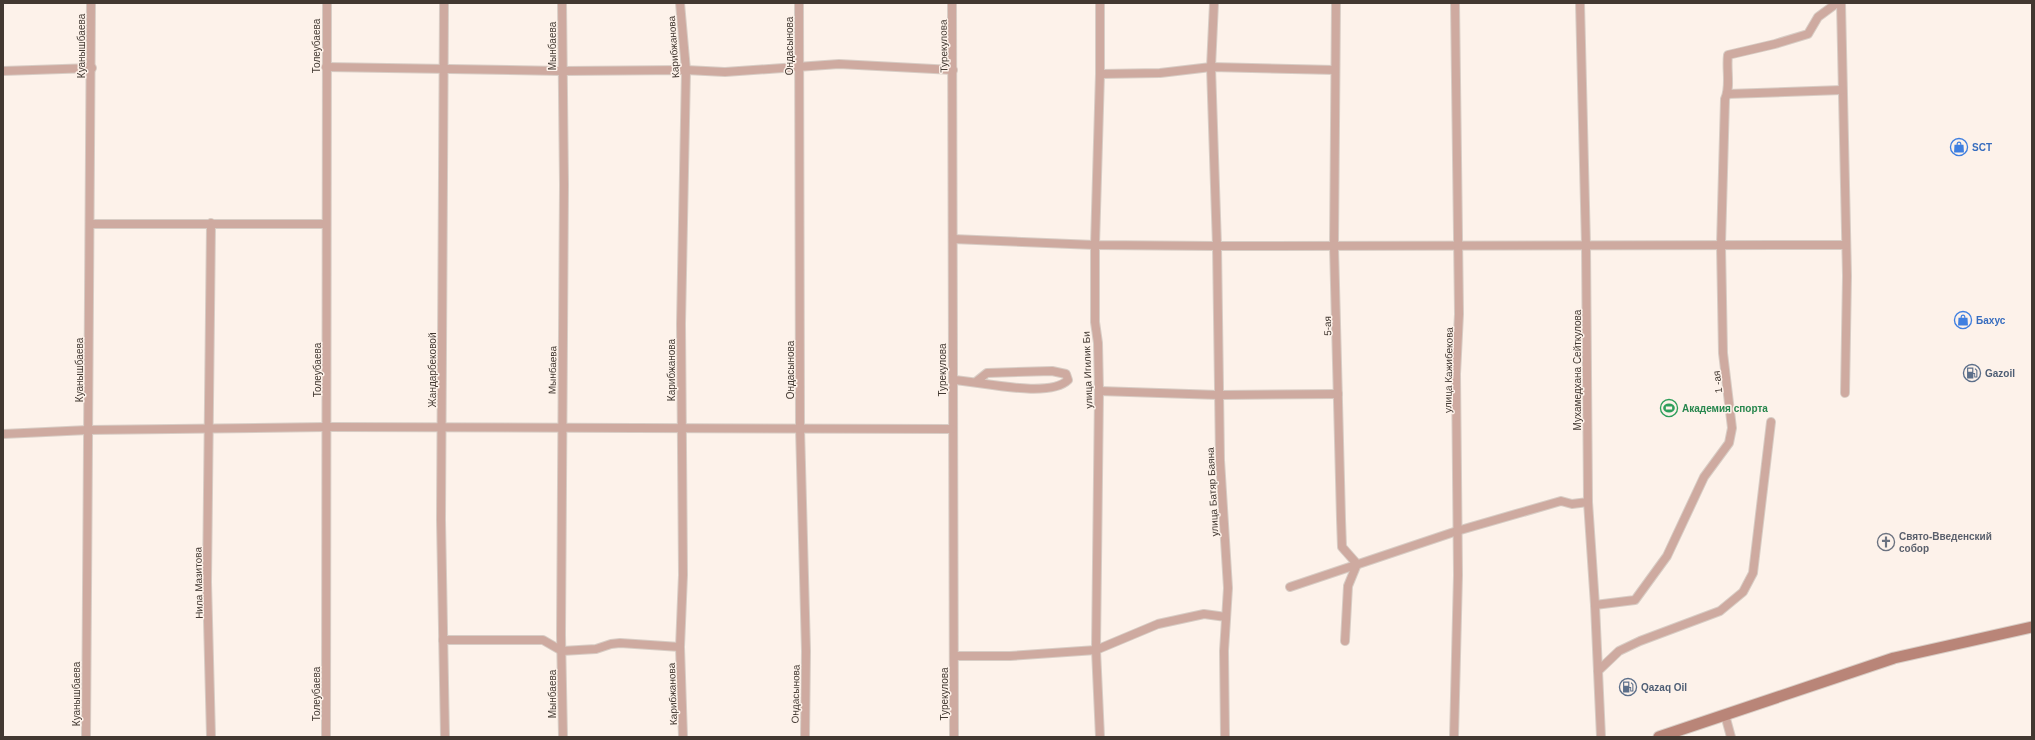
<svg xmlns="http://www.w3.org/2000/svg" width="2035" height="740" font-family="Arial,sans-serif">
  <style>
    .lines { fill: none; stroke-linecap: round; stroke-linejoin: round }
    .street-casing { stroke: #d8cdc5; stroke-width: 10 }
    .secondary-casing { stroke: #d8cdc5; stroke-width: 13 }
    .street { stroke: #ceaaa0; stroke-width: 8 }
    .secondary { stroke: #b98578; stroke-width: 11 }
    .labels { text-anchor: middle; stroke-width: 3; stroke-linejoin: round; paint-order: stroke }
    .street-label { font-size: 10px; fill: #423831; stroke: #fdf2ea }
    .shop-label { font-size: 10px; font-weight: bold; fill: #366cbe; stroke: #fdf2ea; text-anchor: start }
    .service-label { font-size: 10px; font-weight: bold; fill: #4e5e75; stroke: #fdf2ea; text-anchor: start }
    .leisure-label { font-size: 10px; font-weight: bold; fill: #27864d; stroke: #fdf2ea; text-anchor: start }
    .worship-label { font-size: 10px; font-weight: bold; fill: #5b616d; stroke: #fdf2ea; text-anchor: start }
  </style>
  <rect width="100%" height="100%" fill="#fdf2ea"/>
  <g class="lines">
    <g class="street-casing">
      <g id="street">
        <polyline points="444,3 441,520 445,737"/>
        <polyline points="562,3 564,185 561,635 563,737"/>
        <polyline points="680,3 686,70 681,324 683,575 680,647 683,737"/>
        <polyline points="799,3 800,428 806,651 805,737"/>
        <polyline points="952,3 954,737"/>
        <polyline points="1214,3 1211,67 1217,246 1220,460 1228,588 1224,651 1225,737"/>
        <polyline points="1336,3 1334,246 1341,519 1342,547 1357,564 1348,586 1345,641"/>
        <polyline points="1580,3 1586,246 1588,502 1595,605 1601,737"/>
        <polyline points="1841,3 1847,276 1845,393"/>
        <polyline points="326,67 562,71 686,70 725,72 839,64 953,70"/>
        <polyline points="3,71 92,68"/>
        <polyline points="1100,74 1160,73 1211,67 1335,70"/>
        <polyline points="1727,94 1842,90"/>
        <polyline points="211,223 207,582 211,737"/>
        <polyline points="90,224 326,224"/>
        <polyline points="953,239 1095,245 1217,246 1845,245"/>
        <path d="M953,380C978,381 1049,399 1068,380L1066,374L1052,371L987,373L977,381"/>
        <polyline points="1099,391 1219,395 1338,394"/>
        <polyline points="3,434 88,430 327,427 952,429"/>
        <polyline points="1290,587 1457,531 1561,501 1572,504 1588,502"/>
        <path d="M1595,605L1635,600L1667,556L1704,477L1729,443L1732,428L1723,353L1721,245L1725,99C1731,87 1726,69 1728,55L1775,44L1808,34L1818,17L1837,3"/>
        <polyline points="443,640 543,640 562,651 596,649 611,644 620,643 680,647"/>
        <polyline points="954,656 1010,656 1096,650 1158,624 1204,614 1226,617"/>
        <polyline points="1598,671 1619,651 1640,641 1720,611 1743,592 1753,573 1771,422"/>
        <polyline points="1725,715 1731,737"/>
        <polyline points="86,737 91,3"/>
        <polyline points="326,737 327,3"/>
        <polyline points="1100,737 1096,650 1099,391 1098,343 1095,322 1095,245 1100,74 1100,3"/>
        <polyline points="1454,737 1458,575 1456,374 1459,314 1455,3"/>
      </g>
    </g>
    <g class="secondary-casing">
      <polyline id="secondary" points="1659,737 1894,658 2032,627"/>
    </g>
    <use href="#street" class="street"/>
    <use href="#secondary" class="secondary"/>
  </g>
  <defs>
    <g id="shop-ring" transform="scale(0.9)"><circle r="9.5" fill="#fdf2ea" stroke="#3f7fe0" stroke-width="1.5"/><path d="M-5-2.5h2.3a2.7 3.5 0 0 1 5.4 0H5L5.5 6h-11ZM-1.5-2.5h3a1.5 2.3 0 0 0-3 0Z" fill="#3f7fe0"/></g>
    <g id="fuel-ring" transform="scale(0.9)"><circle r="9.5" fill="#fdf2ea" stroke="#5c6f8a" stroke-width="1.5"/><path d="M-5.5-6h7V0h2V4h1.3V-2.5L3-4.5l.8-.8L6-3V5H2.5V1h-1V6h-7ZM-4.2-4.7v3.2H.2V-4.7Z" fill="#5c6f8a"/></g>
    <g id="stadium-ring" transform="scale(0.9)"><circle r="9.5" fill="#fdf2ea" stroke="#2e9e5b" stroke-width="1.5"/><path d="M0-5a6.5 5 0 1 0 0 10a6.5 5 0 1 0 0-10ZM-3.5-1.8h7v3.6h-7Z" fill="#2e9e5b"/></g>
    <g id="church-ring" transform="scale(0.9)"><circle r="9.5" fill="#fdf2ea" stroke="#6b7280" stroke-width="1.5"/><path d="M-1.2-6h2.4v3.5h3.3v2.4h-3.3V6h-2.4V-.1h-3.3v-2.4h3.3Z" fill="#6b7280"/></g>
  </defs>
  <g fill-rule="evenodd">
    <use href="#shop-ring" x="1959" y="147"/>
    <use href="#shop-ring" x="1963" y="320"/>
    <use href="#fuel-ring" x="1972" y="373"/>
    <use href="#stadium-ring" x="1669" y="408"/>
    <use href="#church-ring" x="1886" y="542"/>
    <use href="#fuel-ring" x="1628" y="687"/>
  </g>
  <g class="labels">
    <g class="street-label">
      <text transform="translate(81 46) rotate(-90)" y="4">Куанышбаева</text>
      <text transform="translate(316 46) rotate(-90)" y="4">Толеубаева</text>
      <text transform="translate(552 46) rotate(-90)" y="4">Мынбаева</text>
      <text transform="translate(789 46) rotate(-90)" y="4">Ондасынова</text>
      <text transform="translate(943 46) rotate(-91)" y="4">Турекулова</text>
      <text transform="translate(673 47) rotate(-94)" y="4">Карибжанова</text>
      <text transform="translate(1327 326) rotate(-91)" y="4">5-ая</text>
      <text transform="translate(79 370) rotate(-90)" y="4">Куанышбаева</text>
      <text transform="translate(317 370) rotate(-90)" y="4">Толеубаева</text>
      <text transform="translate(432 370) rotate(-90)" y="4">Жандарбековой</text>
      <text transform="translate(552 370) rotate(-89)" y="4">Мынбаева</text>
      <text transform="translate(671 370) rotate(-90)" y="4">Карибжанова</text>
      <text transform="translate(790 370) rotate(-90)" y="4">Ондасынова</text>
      <text transform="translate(942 370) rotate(-90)" y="4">Турекулова</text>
      <text transform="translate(1087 370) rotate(-92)" y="4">улица Игилик Би</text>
      <text transform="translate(1448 370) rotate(-89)" y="4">улица Кажибекова</text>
      <text transform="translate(1577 370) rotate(-90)" y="4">Мухамедхана Сейткулова</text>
      <text transform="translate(1717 382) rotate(-97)" y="4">1 -ая</text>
      <text transform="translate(1212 492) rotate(-93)" y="4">улица Батяр Баяна</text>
      <text transform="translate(198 583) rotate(-91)" y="4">Нила Мазитова</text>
      <text transform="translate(76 694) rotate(-90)" y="4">Куанышбаева</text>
      <text transform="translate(316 694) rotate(-90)" y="4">Толеубаева</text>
      <text transform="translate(552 694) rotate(-90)" y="4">Мынбаева</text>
      <text transform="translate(672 694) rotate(-92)" y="4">Карибжанова</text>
      <text transform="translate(795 694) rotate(-89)" y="4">Ондасынова</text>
      <text transform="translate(944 694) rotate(-90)" y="4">Турекулова</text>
    </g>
    <g class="shop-label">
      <text x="1972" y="151">SCT</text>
      <text x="1976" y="324">Бахус</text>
    </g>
    <g class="service-label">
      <text x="1985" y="377">Gazoil</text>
      <text x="1641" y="691">Qazaq Oil</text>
    </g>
    <g class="leisure-label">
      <text x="1682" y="412">Академия спорта</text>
    </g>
    <g class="worship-label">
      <text x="1899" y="540">Свято-Введенский<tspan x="1899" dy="12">собор</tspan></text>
    </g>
  </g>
  <rect width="2035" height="740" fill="none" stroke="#423831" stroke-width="8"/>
</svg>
